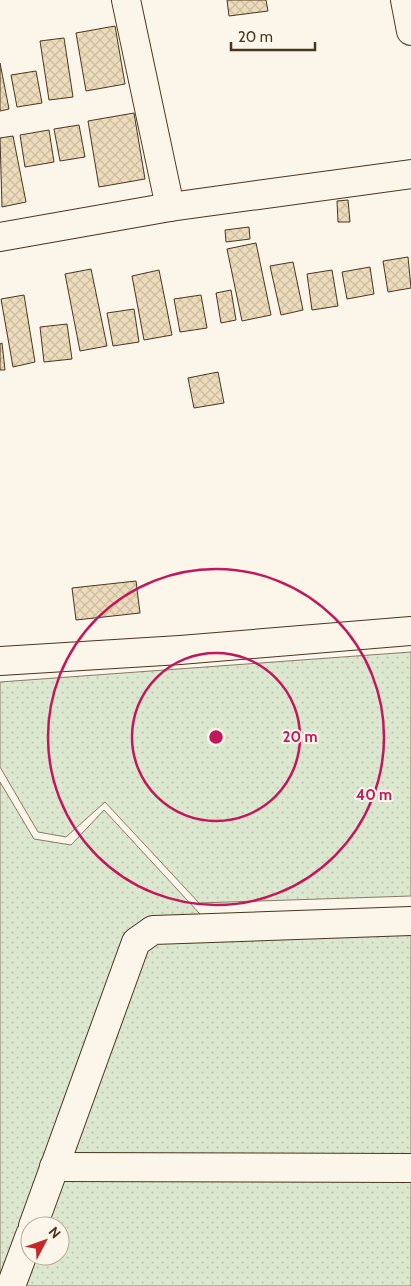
<svg xmlns="http://www.w3.org/2000/svg" width="411" height="1286" font-family="Cabin,sans-serif">
  <style>
    .grass { fill: url(#grass-dots); stroke: #887966; fill-rule: evenodd }
    .building { fill: url(#building-cross-hatch); stroke: #4a3520 }
    .lines { fill: none; stroke-linecap: round; stroke-linejoin: round }
    .minor-casing { stroke: #4a3520; stroke-width: 30 }
    .minor { stroke: #fbf6e9; stroke-width: 28 }
    .ring { fill: none; stroke: #c2185b; stroke-width: 2.5 }
    .centre { fill: #c2185b; stroke: #fbf6e9; stroke-width: 2.5 }
    .ring-label { font-size: 15px; text-anchor: middle; font-weight: bold; fill: #c2185b; stroke: #fbf6e9; stroke-width: 4; stroke-linejoin: round; paint-order: stroke }
  </style>
  <defs>
    <pattern id="grass-dots" width="8" height="8" patternUnits="userSpaceOnUse" patternTransform="scale(1.25)"><rect width="8" height="8" fill="#dce7d0"/><path d="M2 2h.1M6 6h.1" fill="none" stroke="#bec7b2" stroke-width="1.8" stroke-linecap="round"/></pattern>
    <pattern id="building-cross-hatch" width="8" height="8" patternUnits="userSpaceOnUse" patternTransform="scale(1.25)"><rect width="8" height="8" fill="#ecdcbc"/><path d="M0 0l8 8M0 8l8-8" fill="none" stroke="#ccbda1"/></pattern>
  </defs>
  <rect width="100%" height="100%" fill="#fbf6e9"/>
  <g class="grass">
    <polygon points="411,652 411,896 199,903 105,802 66,837 38,832 0,767 0,682"/>
    <path d="M0,782L34,839L71,845L104,810L223,939L411,932V1286H0ZM30,1226H60V1256H30Z"/>
  </g>
  <g class="building">
    <polygon points="227,0 266,0 268,11 229,16"/>
    <polygon points="115,26 125,84 86,91 76,33"/>
    <polygon points="64,38 73,97 49,100 40,41"/>
    <polygon points="0,63 9,109 0,111"/>
    <polygon points="36,71 42,103 17,107 11,75"/>
    <polygon points="134,113 145,179 99,187 88,121"/>
    <polygon points="79,125 85,157 60,161 54,129"/>
    <polygon points="49,130 54,162 25,167 20,135"/>
    <polygon points="13,136 26,202 2,207 0,138"/>
    <polygon points="348,200 350,222 338,222 337,201"/>
    <polygon points="249,227 250,239 226,242 225,230"/>
    <polygon points="256,243 271,315 242,321 227,249"/>
    <polygon points="408,257 411,288 388,292 383,261"/>
    <polygon points="293,262 303,310 281,315 270,266"/>
    <polygon points="370,267 374,294 347,299 342,272"/>
    <polygon points="91,269 107,346 80,351 65,274"/>
    <polygon points="159,270 172,335 144,340 132,276"/>
    <polygon points="332,270 338,306 312,310 307,274"/>
    <polygon points="231,290 236,320 221,323 216,293"/>
    <polygon points="24,295 35,362 13,367 1,299"/>
    <polygon points="201,295 207,328 180,332 174,299"/>
    <polygon points="134,309 139,342 113,346 107,313"/>
    <polygon points="67,324 72,359 44,362 40,327"/>
    <polygon points="2,343 5,370 0,370 0,344"/>
    <polygon points="218,372 224,403 194,408 188,378"/>
    <polygon points="136,581 140,613 76,620 72,588"/>
  </g>
  <g class="lines">
    <g class="minor-casing">
      <g id="minor">
        <polyline points="126,0 170,207"/>
        <polyline points="405,0 411,31"/>
        <polyline points="0,237 170,207 411,174"/>
        <polyline points="0,661 180,650 411,631"/>
        <polyline points="54,1167 411,1168"/>
        <polyline points="33,1226 136,942 153,930 411,921"/>
        <polyline points="11,1286 30,1235"/>
      </g>
    </g>
    <use href="#minor" class="minor"/>
  </g>
  <g class="ring">
    <circle cx="216" cy="737" r="84"/>
    <circle cx="216" cy="737" r="168"/>
  </g>
  <circle cx="216" cy="737" r="8" class="centre"/>
  <g class="ring-label">
    <text x="300" y="742">20 m</text>
    <text x="374" y="800">40 m</text>
  </g>
  <g transform="translate(45 1241) rotate(49)"><circle r="24" fill="#fbf6e9" stroke="#b4a999"/>
  <path d="M0-4L9 19L0 12L-9 19Z" fill="#c62828"/>
  <text y="-8" font-size="14" font-weight="bold" text-anchor="middle" fill="#4a3520">N</text>
  </g>
  <path d="M231 42v8h84v-8" fill="none" stroke="#4a3520" stroke-width="2.5"/>
  <text x="238" y="42" font-size="15" fill="#4a3520" stroke="#fbf6e9" stroke-width="4" paint-order="stroke">20 m</text>
</svg>
